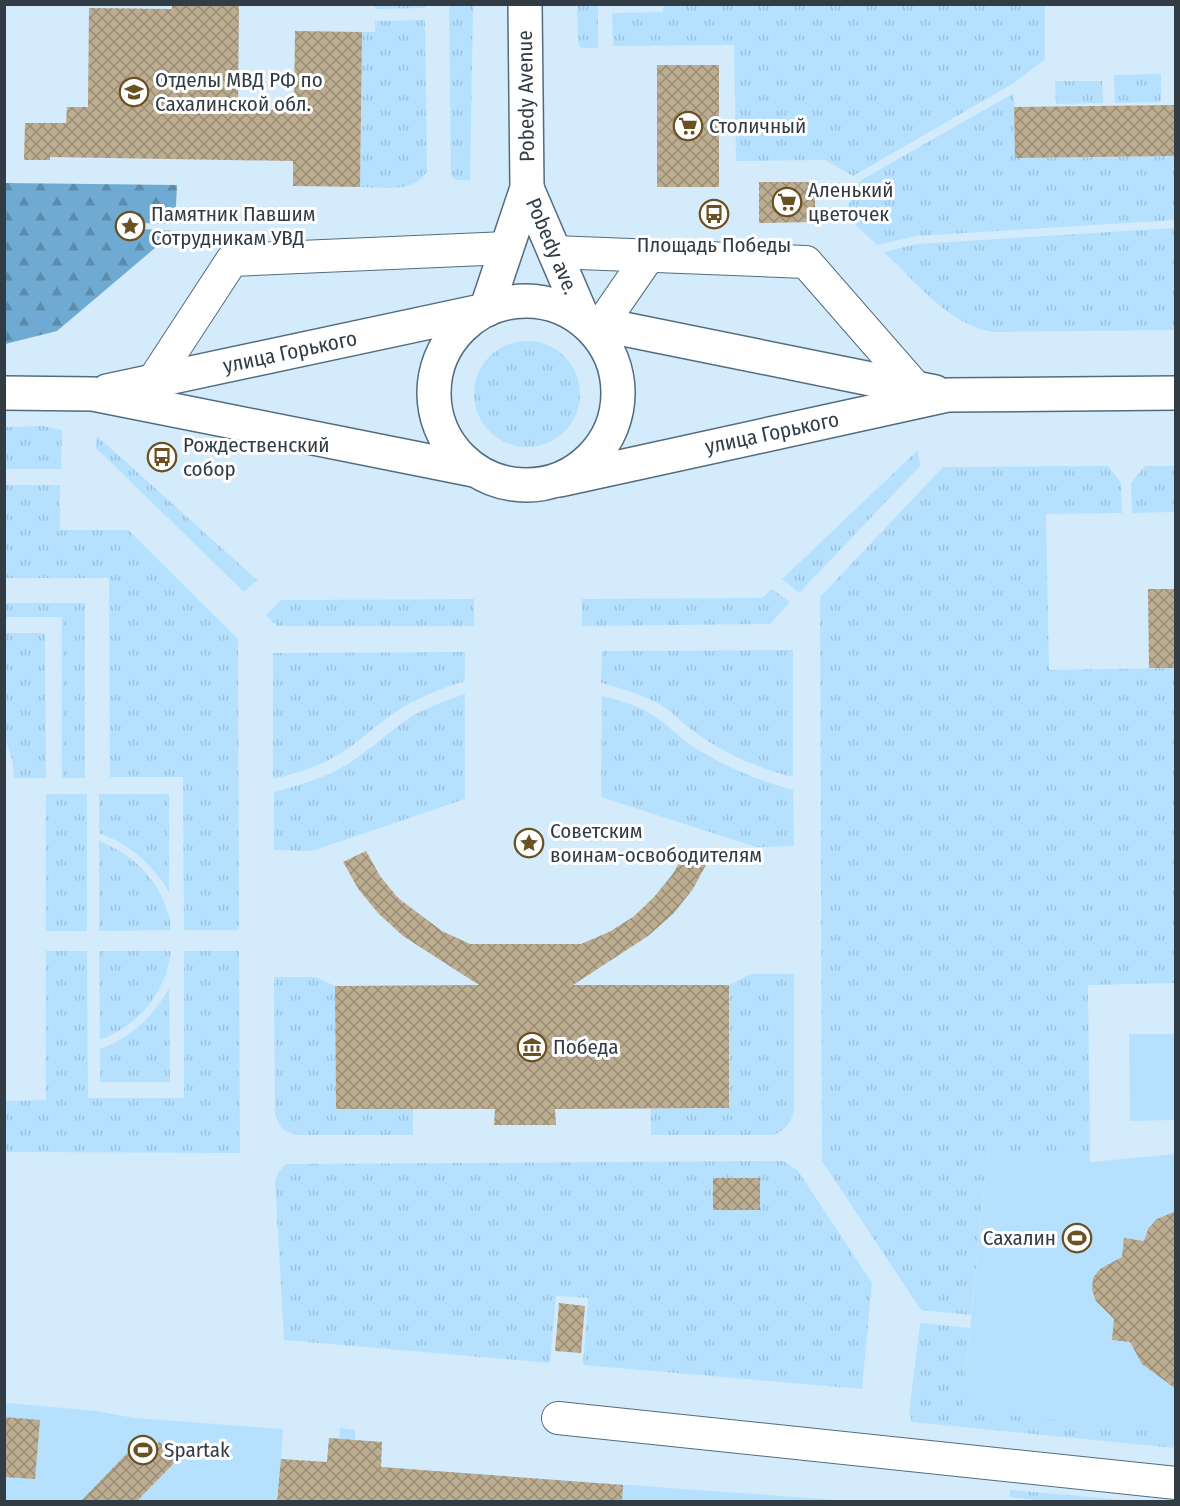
<svg xmlns="http://www.w3.org/2000/svg" width="1180" height="1506" font-family="'Fira Sans Condensed',sans-serif">
  <style>
    .grass { fill: url(#grass-tufts) }
    .forest { fill: url(#forest-firs) }
    .garden { fill: #b5e1ff }
    .building { fill: url(#building-cross-hatch) }
    .lines { fill: none; stroke-linecap: round; stroke-linejoin: round }
    .minor-casing { stroke: #526c7f; stroke-width: 34 }
    .secondary-casing { stroke: #526c7f; stroke-width: 36 }
    .primary-casing { stroke: #526c7f; stroke-width: 36 }
    .minor { stroke: #fff; stroke-width: 32 }
    .secondary { stroke: #fff; stroke-width: 33 }
    .primary { stroke: #fff; stroke-width: 33 }
    .labels { text-anchor: middle; stroke-width: 6; stroke-linejoin: round; paint-order: stroke }
    .poi-label { font-size: 21px; fill: #313c45; stroke: #fff; text-anchor: start }
    .street-label { font-size: 21px; fill: #313c45; stroke: #fff }
  </style>
  <defs>
    <pattern id="grass-tufts" width="24" height="20" patternUnits="userSpaceOnUse" patternTransform="scale(1.5)"><rect width="24" height="20" fill="#b5e1ff"/><path d="M3 7l-1-3M5 7V3M7 7l1-3M15 17l-1-3M17 17v-4M19 17l1-3" fill="none" stroke="#9cc2dc"/></pattern>
    <pattern id="forest-firs" width="22" height="20" patternUnits="userSpaceOnUse" patternTransform="scale(1.5)"><rect width="22" height="20" fill="#6eaad1"/><path d="M5 1l3.5 6h-7zM16 11l3.5 6h-7z" fill="#5b8cab"/></pattern>
    <pattern id="building-cross-hatch" width="8" height="8" patternUnits="userSpaceOnUse" patternTransform="scale(1.5)"><rect width="8" height="8" fill="#bcac90"/><path d="M0 0l8 8M0 8l8-8" fill="none" stroke="#998d77"/></pattern>
  </defs>
  <rect width="100%" height="100%" fill="#d4ebfc"/>
  <g class="grass">
    <polygon points="664,4 1045,5 1045,59 1014,83 853,176 825,160 736,161 734,45 613,46 612,13 663,12"/>
    <polygon points="375,5 425,5 425,8 375,9"/>
    <polygon points="449,5 473,5 470,180 456,180 451,176"/>
    <polygon points="577,5 598,5 598,48 581,48 578,43"/>
    <path d="M425,20L427,171C414,194 383,187 360,187L362,32H375V21Z"/>
    <polygon points="1161,74 1161,102 1115,103 1114,75"/>
    <polygon points="1055,81 1102,81 1103,103 1056,104"/>
    <polygon points="1014,93 1015,158 1175,156 1175,220 916,236 877,245 844,214 861,180"/>
    <path d="M1175,228V330L992,332C947,323 917,283 884,252L917,244Z"/>
    <circle cx="527" cy="394" r="53"/>
    <polygon points="43,426 62,430 61,469 5,469 5,427"/>
    <polygon points="97,436 257,580 244,592 96,448"/>
    <polygon points="918,450 920,466 799,593 782,579"/>
    <polygon points="1108,466 1121,483 1122,513 1046,514 1049,670 1175,668 1175,983 1088,985 1090,1162 988,1150 971,1315 921,1310 822,1161 820,597 943,467"/>
    <polygon points="1145,466 1175,466 1175,512 1132,513 1131,483"/>
    <polygon points="5,485 60,485 60,530 128,530 238,639 239,930 184,930 183,777 110,777 109,578 5,578"/>
    <polygon points="772,589 790,602 770,624 582,626 582,599 762,598"/>
    <polygon points="474,599 474,626 277,626 266,615 281,600"/>
    <polygon points="5,603 85,603 85,778 62,778 62,617 5,617"/>
    <polygon points="5,633 45,633 46,778 14,778 13,763 5,738"/>
    <path d="M793,650V777C758,768 725,754 696,733C683,724 672,711 659,704C641,694 621,688 601,683L602,651Z"/>
    <path d="M465,652V681C440,689 416,698 394,713C373,727 357,745 334,757C315,768 294,774 273,779V653Z"/>
    <path d="M465,694V799L312,851L274,850V792C296,786 318,780 339,769C361,757 379,741 399,725C418,710 442,702 465,694Z"/>
    <path d="M602,696C619,700 639,706 654,716C667,724 678,736 691,745C723,766 756,780 793,790L794,846L756,847L601,797Z"/>
    <rect x="46" y="794" width="41" height="137"/>
    <path d="M99,794H169V892C151,863 131,845 99,833Z"/>
    <path d="M99,841C138,856 167,888 171,930L99,931Z"/>
    <polygon points="46,951 87,951 88,1098 184,1098 184,951 239,951 240,1153 5,1152 5,1101 46,1100"/>
    <path d="M99,951H171C166,993 139,1025 100,1040Z"/>
    <path d="M751,974H794V1111C791,1123 785,1130 774,1135H651V1109L729,1108V985Z"/>
    <polygon points="274,977 316,977 335,986 336,1109 413,1109 413,1135 295,1135 282,1129 275,1115"/>
    <path d="M169,989L170,1082H100V1049C132,1037 151,1018 169,989Z"/>
    <polygon points="784,1161 798,1171 872,1283 862,1389 583,1365 588,1298 556,1296 550,1363 284,1340 275,1181 279,1171 286,1164"/>
    <polygon points="920,1323 970,1328 964,1389 1175,1415 1175,1448 912,1422 909,1414"/>
    <polygon points="1010,1490 1137,1501 1055,1502 1010,1497"/>
  </g>
  <polygon class="forest" points="5,183 177,185 175,224 141,223 141,217 119,217 119,235 140,235 141,229 175,231 57,331 5,344"/>
  <g class="garden">
    <polygon points="1129,1034 1175,1034 1175,1120 1130,1121"/>
    <polygon points="988,1150 1090,1162 1175,1154 1175,1434 962,1410"/>
    <polygon points="7,1403 97,1411 134,1418 283,1429 281,1459 327,1462 329,1438 339,1439 340,1428 355,1430 355,1440 382,1442 381,1467 850,1501 5,1502 4,1405"/>
  </g>
  <g class="building">
    <polygon points="172,4 239,4 238,109 294,110 295,31 362,32 360,187 293,186 293,161 50,157 50,160 24,160 25,123 66,123 67,107 88,107 89,8 172,9"/>
    <rect x="657" y="65" width="62" height="122"/>
    <polygon points="1176,105 1176,156 1015,158 1014,107"/>
    <polygon points="759,182 815,182 815,222 759,223"/>
    <polygon points="1148,589 1176,589 1176,668 1149,668"/>
    <polygon points="687,850 708,861 693,889 673,914 648,936 573,985 729,985 729,1108 555,1109 556,1125 494,1125 495,1109 336,1109 335,986 479,985 403,936 379,914 359,890 343,862 366,851 380,876 398,898 442,931 470,944 581,944 609,932 633,917 654,897 672,875"/>
    <rect x="713" y="1178" width="47" height="32"/>
    <polygon points="1176,1211 1176,1389 1142,1364 1130,1342 1112,1340 1114,1319 1096,1301 1092,1290 1093,1278 1100,1269 1122,1257 1124,1238 1144,1241 1148,1229 1157,1219"/>
    <polygon points="559,1303 585,1306 581,1353 555,1351"/>
    <polygon points="4,1417 40,1420 35,1479 4,1477"/>
    <polygon points="329,1438 382,1442 381,1467 623,1485 622,1502 277,1502 281,1459 327,1462"/>
    <polygon points="159,1442 182,1455 136,1502 80,1502 133,1447 144,1457"/>
  </g>
  <g class="lines">
    <g class="minor-casing">
      <g id="minor">
        <polyline points="554,252 806,262 916,388"/>
        <polyline points="601,325 648,257"/>
        <polyline points="153,381 232,260 507,248"/>
        <polyline points="558,1418 1176,1483"/>
      </g>
    </g>
    <g class="secondary-casing">
      <g id="secondary">
        <polyline points="584,321 935,392"/>
        <polyline points="107,391 486,310"/>
        <polyline points="4,393 93,394 474,470"/>
        <polyline points="560,480 948,395 1176,393"/>
      </g>
    </g>
    <g class="primary-casing">
      <g id="primary">
        <polyline points="527,188 584,321"/>
        <circle cx="526" cy="393" r="92"/>
        <polyline points="486,310 527,188 525,4"/>
      </g>
    </g>
    <use href="#minor" class="minor"/>
    <use href="#secondary" class="secondary"/>
    <use href="#primary" class="primary"/>
  </g>
  <defs>
    <g id="university-ring" transform="scale(1.5)"><circle r="9.5" fill="#fff" stroke="#6a5122" stroke-width="1.5"/><path d="M0-5L7-2L0 1L-7-2ZM-4 1L0 2.5L4 1V4Q0 6-4 4Z" fill="#6a5122"/></g>
    <g id="supermarket-ring" transform="scale(1.5)"><circle r="9.5" fill="#fff" stroke="#6a5122" stroke-width="1.5"/><path d="M-6-5.5h2.5l.6 2H6L4.5 2H-2.5L-4.4-4H-6ZM-1.5 3.2a1.3 1.3 0 1 0 .1 0ZM3 3.2a1.3 1.3 0 1 0 .1 0Z" fill="#6a5122"/></g>
    <g id="bus-ring" transform="scale(1.5)"><circle r="9.5" fill="#fff" stroke="#6a5122" stroke-width="1.5"/><path d="M-5-6H5V4H4V6H2V4H-2V6H-4V4H-5ZM-3.5-4V0h7V-4ZM-3.5 1.2v1.5H-2V1.2ZM2 1.2v1.5H3.5V1.2Z" fill="#6a5122"/></g>
    <g id="sight-ring" transform="scale(1.5)"><circle r="9.5" fill="#fff" stroke="#6a5122" stroke-width="1.5"/><path d="M0-6L1.8-2.2L6-1.7L2.9 1.2L3.7 5.4L0 3.3L-3.7 5.4L-2.9 1.2L-6-1.7L-1.8-2.2Z" fill="#6a5122"/></g>
    <g id="museum-ring" transform="scale(1.5)"><circle r="9.5" fill="#fff" stroke="#6a5122" stroke-width="1.5"/><path d="M0-6L6-3V-2H-6V-3ZM-5-1h2V3h-2ZM-1-1h2V3h-2ZM3-1h2V3H3ZM-6 4H6V6H-6Z" fill="#6a5122"/></g>
    <g id="stadium-ring" transform="scale(1.5)"><circle r="9.5" fill="#fff" stroke="#6a5122" stroke-width="1.5"/><path d="M0-5a6.5 5 0 1 0 0 10a6.5 5 0 1 0 0-10ZM-3.5-1.8h7v3.6h-7Z" fill="#6a5122"/></g>
  </defs>
  <g fill-rule="evenodd">
    <use href="#university-ring" x="134" y="92"/>
    <use href="#supermarket-ring" x="688" y="126"/>
    <use href="#supermarket-ring" x="787" y="202"/>
    <use href="#bus-ring" x="714" y="214"/>
    <use href="#sight-ring" x="130" y="226"/>
    <use href="#bus-ring" x="162" y="457"/>
    <use href="#sight-ring" x="529" y="843"/>
    <use href="#museum-ring" x="532" y="1047"/>
    <use href="#stadium-ring" x="1077" y="1238"/>
    <use href="#stadium-ring" x="143" y="1450"/>
  </g>
  <g class="labels">
    <g class="poi-label">
      <text x="155" y="87">Отделы МВД РФ по<tspan x="155" dy="24">Сахалинской обл.</tspan></text>
      <text x="709" y="133">Столичный</text>
      <text x="808" y="197">Аленький<tspan x="808" dy="24">цветочек</tspan></text>
      <text x="151" y="221">Памятник Павшим<tspan x="151" dy="24">Сотрудникам УВД</tspan></text>
      <text x="714" y="252" text-anchor="middle">Площадь Победы</text>
      <text x="183" y="452">Рождественский<tspan x="183" dy="24">собор</tspan></text>
      <text x="550" y="838">Советским<tspan x="550" dy="24">воинам-освободителям</tspan></text>
      <text x="553" y="1054">Победа</text>
      <text x="1056" y="1245" text-anchor="end">Сахалин</text>
      <text x="164" y="1457">Spartak</text>
    </g>
    <g class="street-label">
      <text transform="translate(526 96) rotate(-91)" y="7">Pobedy Avenue</text>
      <text transform="translate(552 246) rotate(67)" y="7">Pobedy ave.</text>
      <text transform="translate(290 352) rotate(-12)" y="7">улица Горького</text>
      <text transform="translate(772 433) rotate(-12)" y="7">улица Горького</text>
    </g>
  </g>
  <rect width="1180" height="1506" fill="none" stroke="#313c45" stroke-width="12"/>
</svg>
